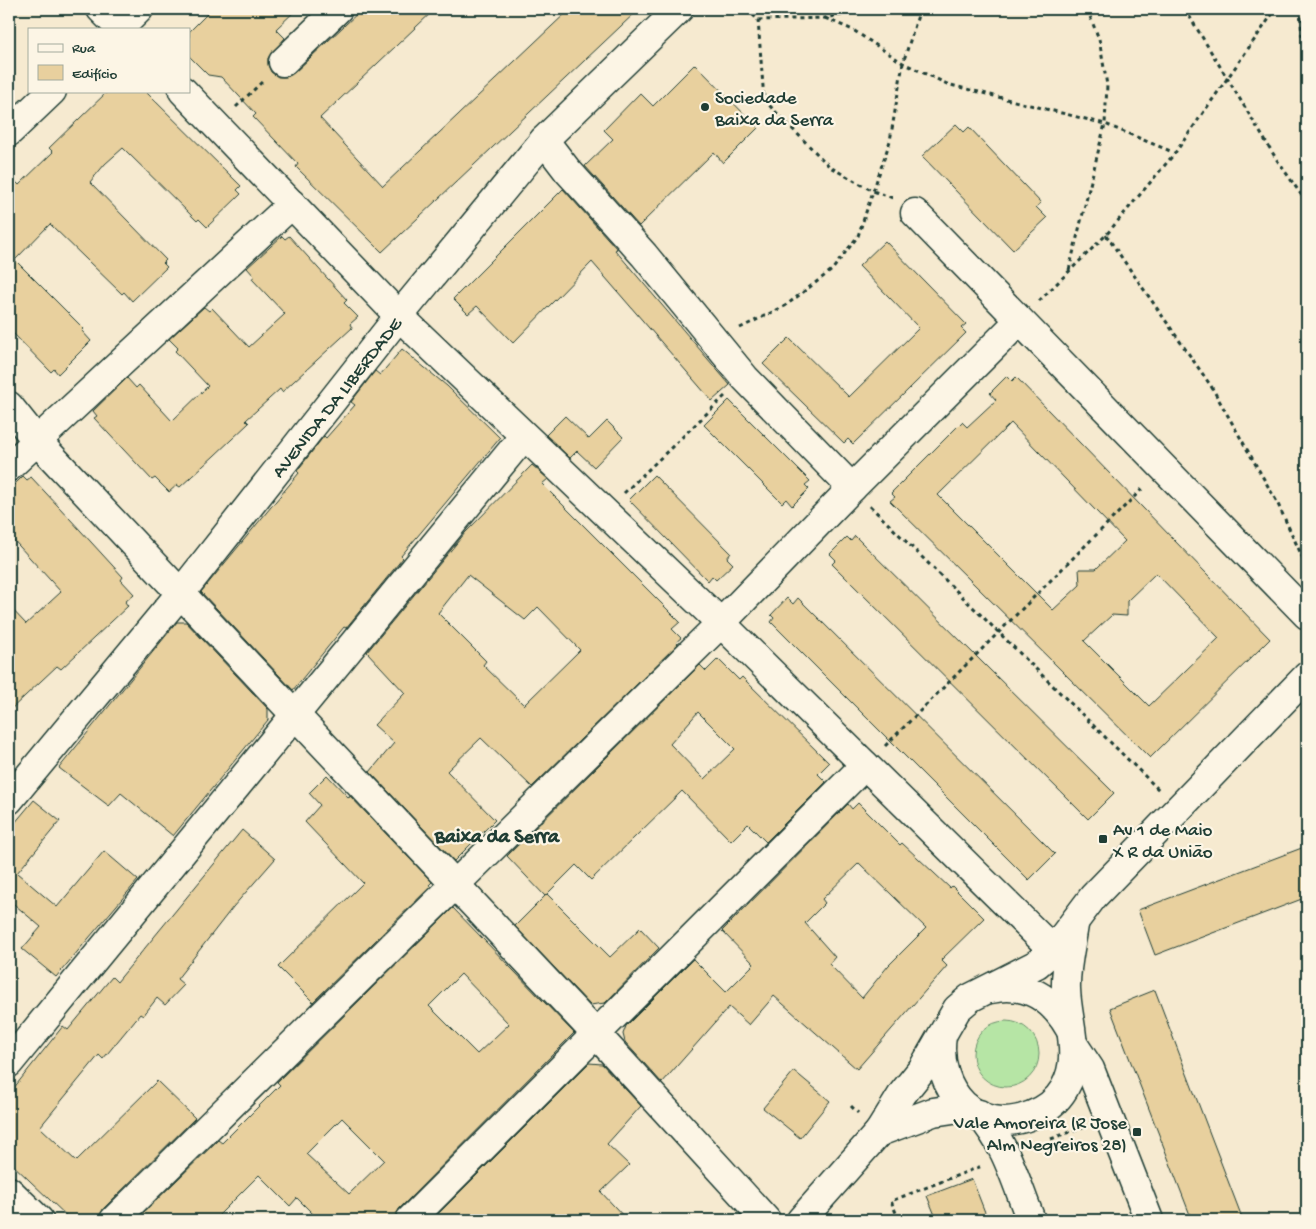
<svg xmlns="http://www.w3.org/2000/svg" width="1316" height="1229" font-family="'Gochi Hand',sans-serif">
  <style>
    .green { fill: #b6e5a5; stroke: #6a916c }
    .building { fill: #e8d09e; stroke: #1f3d34; fill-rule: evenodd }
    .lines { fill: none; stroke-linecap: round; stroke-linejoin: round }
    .minor-casing { stroke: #1f3d34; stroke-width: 31 }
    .major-casing { stroke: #1f3d34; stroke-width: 31 }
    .path { stroke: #1f3d34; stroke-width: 3; stroke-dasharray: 4 4; stroke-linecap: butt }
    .minor { stroke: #fcf5e5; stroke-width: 28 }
    .major { stroke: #fcf5e5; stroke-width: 28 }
    .poi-dot { fill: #1f3d34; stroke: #fcf5e5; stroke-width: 2 }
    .labels { text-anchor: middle; stroke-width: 4.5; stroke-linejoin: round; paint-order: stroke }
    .poi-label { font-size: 19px; fill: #1f3d34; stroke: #fcf5e5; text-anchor: start }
    .street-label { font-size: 19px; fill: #1f3d34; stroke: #fcf5e5 }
    .neighbourhood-label { font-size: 20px; font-weight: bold; fill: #1f3d34; stroke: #fcf5e5 }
  </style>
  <rect width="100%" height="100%" fill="#f6ead0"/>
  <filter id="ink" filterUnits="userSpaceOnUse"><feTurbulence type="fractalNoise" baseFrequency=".02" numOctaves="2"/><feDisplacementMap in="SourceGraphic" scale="10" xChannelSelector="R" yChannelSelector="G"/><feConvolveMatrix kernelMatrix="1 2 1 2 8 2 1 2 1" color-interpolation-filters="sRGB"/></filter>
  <g filter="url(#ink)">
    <circle class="green" cx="1006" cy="1054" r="33"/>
    <g class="building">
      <polygon points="212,9 297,9 276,29 285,38 268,58 268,65 271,72 278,77 286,77 294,73 362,9 435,9 320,118 383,186 570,9 639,9 382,252 296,167 298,164 253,117 256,114 221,77 208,75 189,56 189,32"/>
      <polygon points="695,64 758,128 723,163 714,152 639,226 585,166 613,139 604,130 640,93 653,106"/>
      <polygon points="108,91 145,91 241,186 237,190 241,194 207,227 199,219 197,221 123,148 105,164 90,182 166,260 163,263 167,267 132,301 124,292 122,294 50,224 15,260 84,329 82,331 91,341 58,374 54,369 51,372 9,329 9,175 19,185 53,152 49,148"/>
      <polygon points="956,124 964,132 969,127 1041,203 1036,207 1047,218 1013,250 922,156"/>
      <polygon points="563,189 617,249 615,250 730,385 712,401 592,262 513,343 477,306 468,314 453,299"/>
      <polygon points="282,236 285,239 289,236 347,300 344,303 358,317 350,324 352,328 282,392 280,389 246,420 249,423 214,456 180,487 177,485 169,492 155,478 152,480 94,418 97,416 93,411 127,378 136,388 139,385 172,421 208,386 175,351 178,348 169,339 204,307 209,311 212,308 249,347 285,314 252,279 254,276 247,268"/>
      <polygon points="885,241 966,324 961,328 966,333 853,444 848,439 844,443 763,364 789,338 849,397 919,328 859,266"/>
      <polygon points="402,349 447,386 500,438 401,556 403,558 346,628 344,627 293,690 201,592 299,473 297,471 324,436 326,438 355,405 351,402 375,371 380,375"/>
      <path d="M1007,376L1012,381L1016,377L1270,639L1150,758L890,501L895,497L891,493L962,422L967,427L996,400L990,393ZM1011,423L1125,541L1096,569H1079L1080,585L1053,610L938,495ZM1156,573L1219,638L1149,706L1084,641L1112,615L1127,616V601Z"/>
      <polygon points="729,400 810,481 805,485 809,489 792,506 786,499 782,503 704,425"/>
      <polygon points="565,416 589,439 607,421 623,437 594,467 577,451 570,458 546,435"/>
      <path d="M532,465L548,479L542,484L680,622L672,629L681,638L676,642L678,644L532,787L481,738L447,771L495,820L454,861L370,772L394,743L374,725L405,693L367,652L465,533ZM468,575L525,620L538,607L580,650L524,705L483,665L486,661L438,613Z"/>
      <polygon points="654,475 731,553 727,558 733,564 716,580 712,576 708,581 629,500"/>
      <polygon points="23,476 27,480 31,477 59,507 123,577 121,580 134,594 125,602 128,606 61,669 57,666 9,711 9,606 26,624 61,592 9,535 9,490"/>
      <polygon points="855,536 1114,793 1088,819 832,564 836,560 830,554 847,537 851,541"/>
      <polygon points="787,598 793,604 798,598 1055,854 1029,880 771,622 774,618 771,615"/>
      <polygon points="177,622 186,622 268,709 268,720 173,836 121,793 109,806 59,768"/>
      <path d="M718,659L739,680L742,677L829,763L818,774L826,782L766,842L748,824L731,841L682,791L591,880L576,865L545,896L507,856L700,665L706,671ZM698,712L735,749L704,779L670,744Z"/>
      <polygon points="327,775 349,798 350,796 432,882 429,885 431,886 313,1002 278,967 363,883 305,822 320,805 309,793"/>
      <polygon points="34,800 60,821 17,873 57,907 104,851 138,880 56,977 22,949 41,927 9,900 9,830"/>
      <path d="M858,803L900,845L902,843L950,888L952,886L984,918L941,960L947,966L857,1069L774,996L749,1025L729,1007L662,1083L625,1042L623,1034L626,1026L693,959L726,992L754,964L722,931L848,804L852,809ZM859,863L926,928L888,966L862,998L829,964L835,957L805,923L825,903L822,899Z"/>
      <polygon points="242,830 275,859 233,907 177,979 184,985 165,1005 157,998 143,1016 140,1014 103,1059 99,1055 40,1127 76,1161 157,1081 195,1118 103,1209 99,1220 71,1220 9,1161 9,1094 63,1026 68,1030 112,977 117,982"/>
      <polygon points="1307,846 1307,897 1155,955 1138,910"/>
      <polygon points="547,894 610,957 640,928 659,948 605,1003 590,1005 515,926"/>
      <path d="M453,908L574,1033L399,1209L395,1220H319L297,1198L290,1206L259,1175L214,1220H136L218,1140L222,1143L280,1085L277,1082ZM461,974L509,1024L477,1054L429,1006ZM342,1118L384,1160L349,1194L306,1154Z"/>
      <polygon points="1155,990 1187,1074 1243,1220 1192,1220 1110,1008"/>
      <polygon points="589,1063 602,1064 641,1106 607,1144 629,1165 601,1192 627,1220 432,1220"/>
      <polygon points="794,1071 830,1101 800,1138 763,1108"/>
      <polygon points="972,1179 988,1220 937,1220 927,1196"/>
    </g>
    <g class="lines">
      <g class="minor-casing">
        <g id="minor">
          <polyline points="101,9 121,29"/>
          <polyline points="119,29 139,9"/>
          <polyline points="283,62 338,9"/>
          <polyline points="183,91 399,316 721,623 1053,950"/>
          <polyline points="9,132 52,91"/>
          <polyline points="544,140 567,170 644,255 745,378 852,488"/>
          <polyline points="915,213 1307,615"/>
          <polyline points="9,406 37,441 596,1034 766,1220"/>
          <polyline points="9,467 292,204"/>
          <path id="s1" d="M9,800L180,594L399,316L544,140L679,9"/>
          <polyline points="1074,1045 1090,1069 1149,1220"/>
          <polyline points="9,1063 524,436"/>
          <path d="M979,1114C1007,1145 1016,1183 1031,1220"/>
          <polyline points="9,1191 39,1220"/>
          <polyline points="114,1220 721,623 852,488 1019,321"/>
          <polyline points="410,1220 865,765"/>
        </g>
      </g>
      <g class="major-casing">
        <g id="major">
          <path d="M991,989C1026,981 1053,999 1070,1029"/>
          <path d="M942,1036C934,1090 977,1138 1032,1115C1045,1110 1057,1101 1064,1089C1083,1057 1067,1023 1066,989C1065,968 1071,946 1074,925"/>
          <polyline points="879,1132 933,1112 966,1107"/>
          <polyline points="801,1220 879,1132 903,1093 923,1068 957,1009 970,998 1037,964 1053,950 1093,897 1307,676"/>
        </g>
      </g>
      <g class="path">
        <polyline points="747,9 758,20 825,18 874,9"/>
        <polyline points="1185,9 1277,160 1307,203"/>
        <polyline points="1300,9 1307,102"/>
        <polyline points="825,18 853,30 903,63 947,84 1105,124 1175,153"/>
        <polyline points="758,20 764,100 830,167 873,191 893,198"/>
        <polyline points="236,107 264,80"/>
        <polyline points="1106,235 1211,386 1277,502 1307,567"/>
        <polyline points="1069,270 1105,124 1107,85 1099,39 1087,9"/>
        <polyline points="1039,301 1106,235 1175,153 1276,9"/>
        <polyline points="740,328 785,306 832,270 858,236 890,141 903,63 920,9"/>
        <polyline points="624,493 726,395"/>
        <polyline points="870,506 1160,791"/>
        <polyline points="885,746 1144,487"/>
        <polyline points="851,1106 858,1113"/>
        <polyline points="1051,1139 1085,1126"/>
        <polyline points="899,1220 891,1201 982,1166"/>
      </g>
      <use href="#minor" class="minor"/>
      <use href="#major" class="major"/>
    </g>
  </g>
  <g class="poi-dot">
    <circle cx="705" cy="107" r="5"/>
    <rect x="1098" y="834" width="10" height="10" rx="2.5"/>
    <rect x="1132" y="1127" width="10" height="10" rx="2.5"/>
  </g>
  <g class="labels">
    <g class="poi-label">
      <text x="715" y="103">Sociedade<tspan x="715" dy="22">Baixa da Serra</tspan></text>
      <text x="1113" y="835">Av 1 de Maio<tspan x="1113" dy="22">X R da União</tspan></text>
      <text x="1127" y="1128" text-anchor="end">Vale Amoreira (R Jose<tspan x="1127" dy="22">Alm Negreiros 28)</tspan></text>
    </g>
    <g class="street-label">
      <text dy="7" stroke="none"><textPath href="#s1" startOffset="519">AVENIDA DA LIBERDADE</textPath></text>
    </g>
    <g class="neighbourhood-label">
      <text x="497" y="842">Baixa da Serra</text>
    </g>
  </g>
  <rect width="1316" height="1229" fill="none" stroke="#fcf5e5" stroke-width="30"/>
  <rect x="15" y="15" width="1286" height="1199" fill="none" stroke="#1f3d34" stroke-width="2" filter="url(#ink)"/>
  <rect x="28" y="28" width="162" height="65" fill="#fcf5e5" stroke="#a4ab9e"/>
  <rect x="38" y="44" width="25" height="8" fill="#fcf5e5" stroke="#a4ab9e"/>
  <text x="72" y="52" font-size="15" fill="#1f3d34">Rua</text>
  <rect x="38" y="65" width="25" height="15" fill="#e8d09e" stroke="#a4ab9e"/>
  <text x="72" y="78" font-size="15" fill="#1f3d34">Edifício</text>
</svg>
